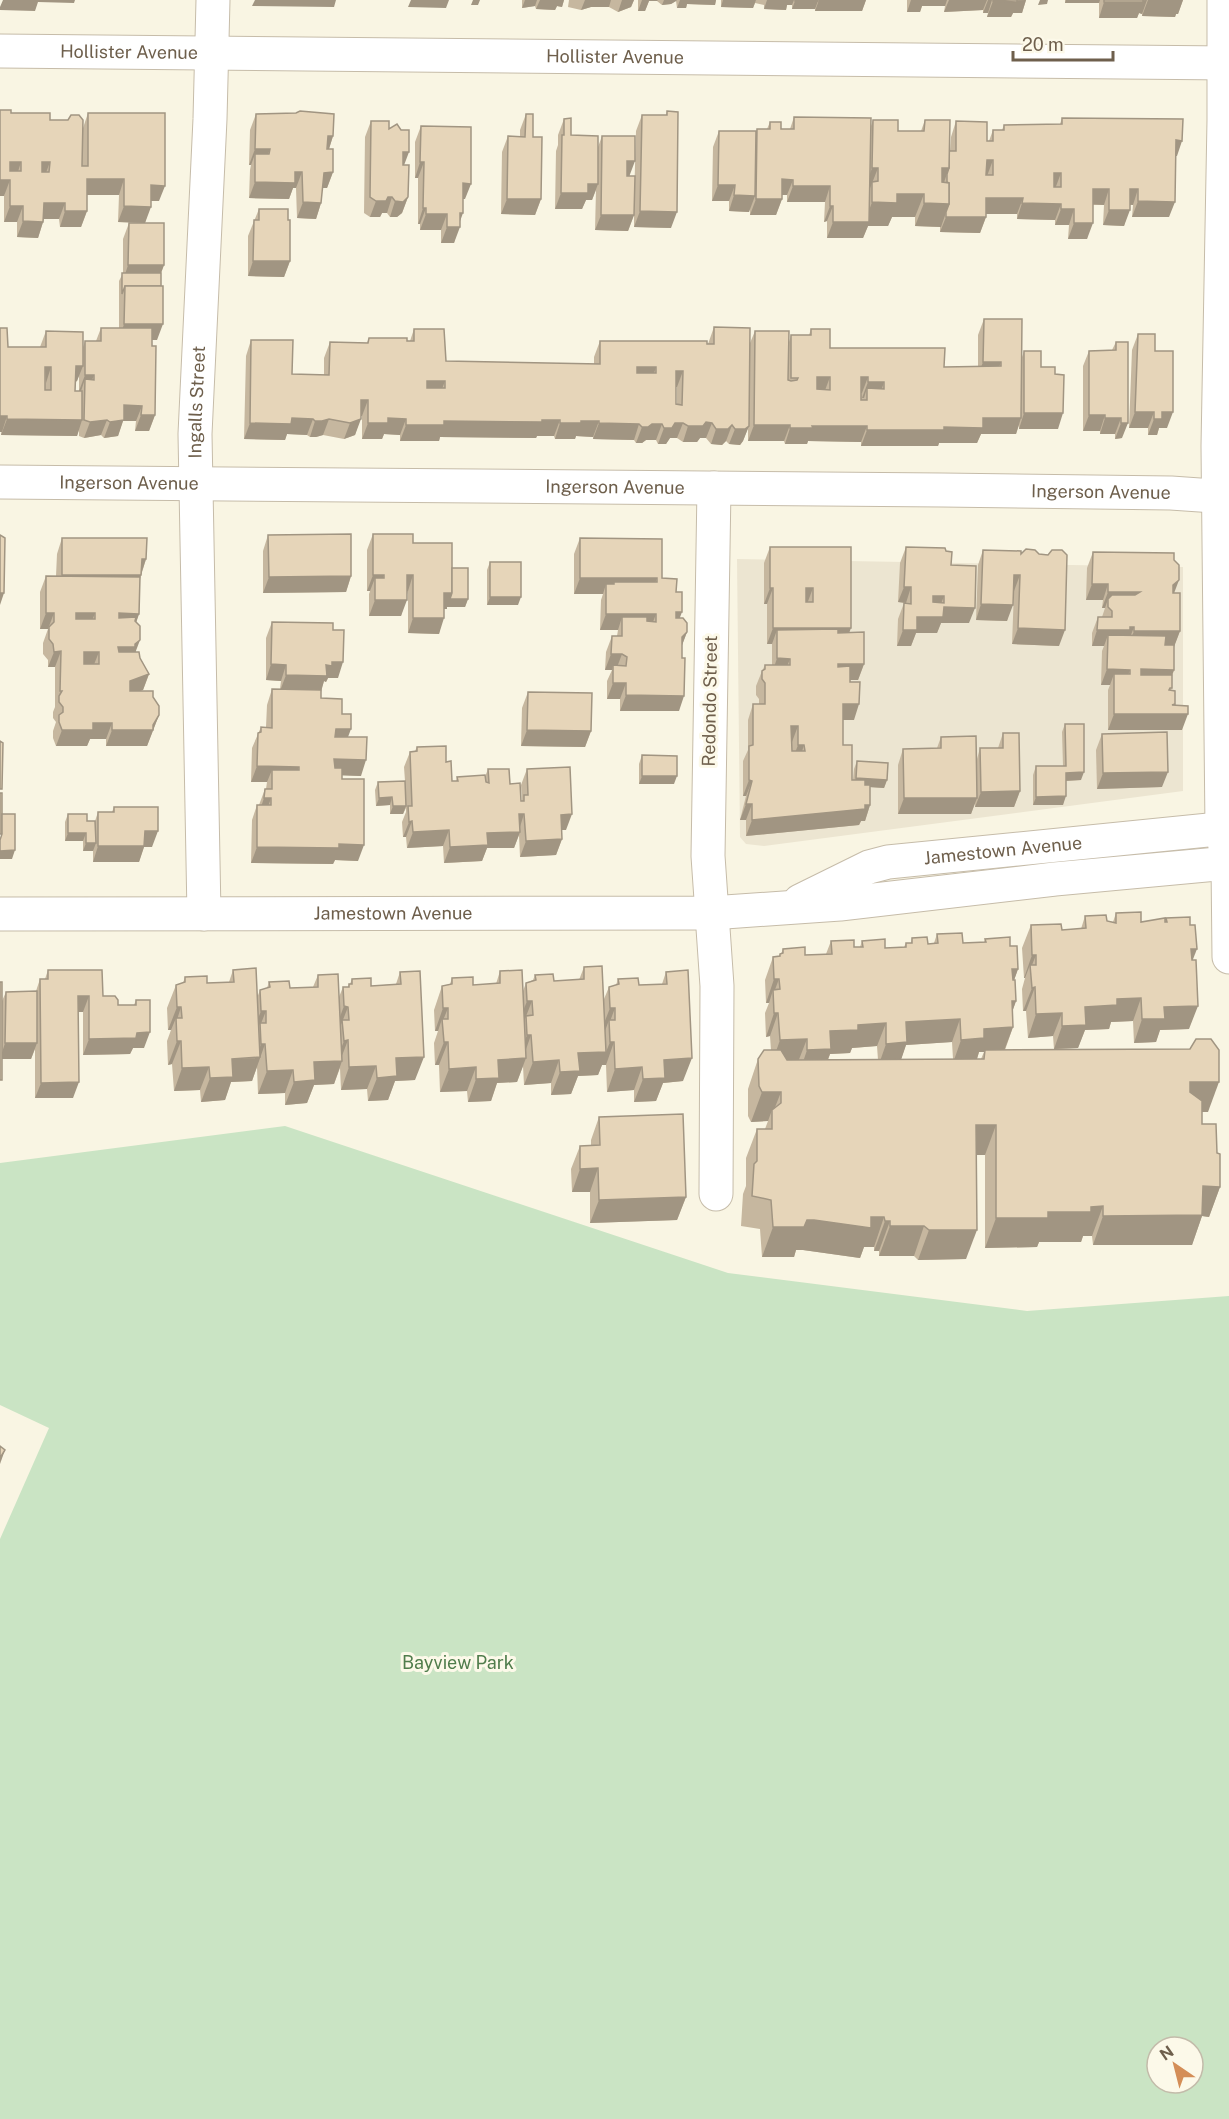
<svg xmlns="http://www.w3.org/2000/svg" width="1229" height="2119" font-family="'Public Sans',sans-serif">
  <style>
    .residential { fill: #ece5d1 }
    .green { fill: #cae4c4; fill-rule: evenodd }
    .lines { fill: none; stroke-linecap: round; stroke-linejoin: round }
    .minor-casing { stroke: #c6bca9; stroke-width: 35 }
    .minor { stroke: #fff; stroke-width: 33 }
    .wall { fill: #c6b79f; fill-rule: evenodd }
    .shaded-wall { fill: #a19582 }
    .building { fill: #e6d5b9; stroke: #a19582; stroke-width: 1.5; fill-rule: evenodd }
    .labels { text-anchor: middle; stroke-width: 6; stroke-linejoin: round; paint-order: stroke }
    .street-label { font-size: 18px; fill: #6e5f4c; stroke: #fcf9e9 }
    .park-label { font-size: 18px; fill: #507d4c; stroke: #fcf9e9 }
  </style>
  <rect width="100%" height="100%" fill="#f9f5e3"/>
  <polygon class="residential" points="737,559 1183,567 1183,791 764,846 746,844 740,837"/>
  <path class="green" d="M285,1126L728,1273L1027,1311L1229,1296V2119H0V1539L49,1428L0,1405V1163ZM1157,2047H1193V2083H1157Z"/>
  <g class="lines">
    <g class="minor-casing">
      <g id="minor">
        <polyline points="1224,0 1224,120 1218,446 1222,829 1228,864 1229,957"/>
        <path id="s1" d="M0,51L1229,63"/>
        <path id="s2" d="M0,482L942,490L1171,493L1229,497"/>
        <polyline points="714,488 708,856 717,986 716,1194"/>
        <path id="s3" d="M800,901L869,867L888,862L1229,828"/>
        <path id="s4" d="M0,914L711,913L840,904L1055,879L1229,863"/>
        <path id="s5" d="M204,914L195,434L210,119L213,0"/>
      </g>
    </g>
    <use href="#minor" class="minor"/>
  </g>
  <g class="wall">
    <polygon points="522,0 564,0 562,7 557,6 555,10 536,9 535,6 522,8"/>
    <polygon points="569,0 634,0 631,7 618,12 609,7 591,7 581,10 568,7"/>
    <polygon points="638,0 716,0 715,5 687,4 686,8 677,8 676,1 671,4 662,5 657,1 649,1 645,11 638,11"/>
    <polygon points="721,0 866,0 862,11 815,11 815,8 792,9 792,5 787,5 786,10 764,9 764,5 755,3 753,8 721,7"/>
    <polygon points="907,0 1026,0 1022,13 1013,13 1011,17 987,17 988,13 983,13 983,10 944,12 945,6 922,6 920,12 907,12"/>
    <polygon points="1065,0 1183,0 1178,14 1176,14 1175,17 1142,16 1142,14 1139,13 1137,18 1099,18 1099,3 1065,3"/>
    <polygon points="667,111 671,228 634,227 634,215 628,231 595,230 596,190 592,200 586,200 582,209 555,209 556,151 558,145 558,135 564,119 571,135 598,147 602,136 630,176 634,200 636,131 642,115 666,115"/>
    <polygon points="11,113 50,120 83,128 88,113 159,201 151,201 145,223 118,222 119,195 87,195 87,211 81,227 60,227 59,219 44,219 38,238 17,237 17,222 4,222 4,196"/>
    <polygon points="256,114 333,136 329,149 333,172 327,188 322,188 321,203 316,219 297,218 296,188 293,188 289,199 249,198 250,170 251,165 249,165 250,130"/>
    <polygon points="526,114 533,137 541,199 535,215 501,214 502,152 508,136 520,137 520,130"/>
    <polygon points="794,117 871,126 873,120 898,131 921,131 925,120 949,151 950,151 951,137 956,121 987,141 989,141 993,130 1002,130 1004,125 1060,124 1062,118 1177,156 1176,156 1169,217 1132,217 1133,205 1130,205 1124,226 1103,225 1104,205 1093,205 1087,239 1068,239 1069,225 1055,225 1055,220 1017,219 1017,214 986,214 986,217 980,233 940,232 940,227 915,226 915,217 892,217 888,226 868,226 863,238 827,238 827,221 824,222 825,202 787,202 787,195 782,195 782,199 776,215 750,215 750,207 749,212 729,211 729,201 712,201 713,147 719,131 756,132 757,129 767,129 770,122 781,129 790,129"/>
    <polygon points="371,121 389,129 404,165 408,197 402,213 397,217 390,217 387,213 382,213 380,217 370,217 364,213 365,137"/>
    <polygon points="421,126 465,199 463,199 460,220 454,243 441,243 441,230 420,230 420,224 418,224 418,178 415,178 415,142"/>
    <polygon points="259,209 288,220 290,261 284,277 248,276 248,236"/>
    <path d="M129,223L164,265L161,273L157,340H152L155,415L149,431H135L136,421H123L118,436L104,438L101,435L84,438L79,436V430L77,436L1,435L8,347H40L46,331L83,347L85,341H96L101,328H119V281L123,273V239ZM79,375V391H75L76,382L77,381Z"/>
    <path d="M984,319L1022,357L1024,351L1041,367L1058,429H1019V425L1016,434H981L977,443H939L938,446H861V442L808,441L807,444H785L784,441H748V428L743,441L740,445L729,444L726,441L722,445L711,444L706,438H700L697,442H683L677,438H670L666,444H658L656,440H646L642,443H636L634,440L593,439V437L576,436L575,439H555L554,436H537L536,438L440,437L439,441H400V435L384,434L382,439H362V416H361L355,435L344,439L323,435L316,437H310L307,435L287,434L285,440L244,439L246,356L251,340L292,374L324,375V358L330,342L367,343L369,338L410,341L414,329L446,361L594,364V357L600,341L708,344L714,327L750,343L755,331L789,342L791,335H809L811,329L830,348L944,367H978V335ZM676,387H677V405L676,404Z"/>
    <polygon points="1138,334 1155,351 1167,428 1159,428 1157,435 1148,435 1148,428 1129,428 1132,350"/>
    <polygon points="1116,342 1122,438 1115,439 1115,434 1100,434 1100,431 1083,431 1083,366 1089,351 1112,350"/>
    <polygon points="373,534 413,543 452,568 468,599 465,607 447,607 447,609 444,609 439,634 408,633 408,591 401,616 369,616 369,594 370,591 367,591 367,550"/>
    <polygon points="268,535 351,576 346,592 263,593 263,551"/>
    <polygon points="62,538 146,559 140,579 139,614 136,622 136,652 149,674 143,690 140,691 153,697 159,715 147,746 106,746 106,739 90,739 87,746 56,746 53,738 53,731 56,722 53,718 53,712 55,707 55,667 48,667 48,660 43,654 43,643 48,629 40,629 40,592 46,576 56,576 57,554"/>
    <polygon points="580,538 662,578 676,592 680,618 687,632 682,645 679,711 620,711 620,699 607,699 607,681 612,670 605,670 606,652 612,636 617,636 618,630 600,630 601,600 603,594 574,594 574,554"/>
    <polygon points="770,547 851,547 849,633 864,664 858,680 850,680 854,720 843,720 843,745 852,780 853,780 854,769 857,761 887,780 884,788 870,787 870,805 865,821 861,821 859,825 746,836 746,820 740,820 746,796 743,796 743,761 748,750 748,720 753,704 759,704 759,699 756,695 756,686 762,671 765,665 772,665 772,644 767,644 767,604 764,604 764,563"/>
    <polygon points="906,547 946,551 951,565 969,623 941,623 937,633 916,633 911,646 897,646 898,619 904,603 906,603 898,602 900,563"/>
    <polygon points="983,550 1021,554 1059,646 1012,644 1014,591 1007,621 976,620 978,565"/>
    <polygon points="1093,552 1175,593 1180,631 1174,646 1174,670 1172,676 1172,688 1171,690 1174,706 1182,730 1108,730 1108,690 1110,685 1101,685 1102,651 1104,646 1092,646 1092,633 1098,617 1102,617 1105,608 1102,608 1103,600 1086,600 1087,568"/>
    <polygon points="490,562 518,605 487,605 487,570"/>
    <polygon points="272,622 333,630 338,678 328,678 326,682 324,681 321,690 321,698 342,714 348,737 361,776 342,775 342,779 358,861 335,860 333,864 251,863 252,820 257,805 259,805 265,789 266,789 267,782 251,782 252,748 261,727 266,727 267,705 272,689 280,689 281,681 266,680 266,638"/>
    <polygon points="528,692 591,731 585,747 521,746 522,708"/>
    <polygon points="1065,724 1081,780 1066,781 1063,805 1033,805 1033,775 1036,766 1063,766 1062,732"/>
    <polygon points="1003,733 1020,791 1014,807 975,807 975,803 971,814 898,814 898,765 903,749 937,748 941,737 977,759 980,748 998,748"/>
    <polygon points="1102,734 1162,787 1097,789 1096,750"/>
    <polygon points="417,747 446,762 452,781 456,781 457,777 485,777 488,769 510,784 521,801 522,801 521,785 527,769 566,830 562,830 562,839 556,855 520,857 519,835 514,848 487,848 482,861 444,863 443,846 407,848 406,837 403,837 402,822 406,812 406,808 403,814 390,814 390,805 376,806 375,790 378,782 405,781 404,767 410,752 415,751"/>
    <polygon points="642,755 674,784 639,784 639,764"/>
    <polygon points="114,807 152,847 144,847 139,862 93,862 93,851 83,851 83,841 65,841 65,822 68,814 87,821 95,821 98,812 112,812"/>
    <polygon points="1116,913 1141,922 1165,922 1166,918 1193,960 1189,1029 1160,1030 1156,1042 1134,1043 1133,1021 1111,1022 1109,1029 1085,1030 1078,1048 1054,1049 1053,1036 1028,1038 1026,1011 1023,1011 1022,989 1025,978 1024,978 1022,948 1031,925 1062,930 1081,929 1085,916 1113,922"/>
    <path d="M937,934L963,943L984,942L985,939L1010,946L1018,969L1014,980L1016,1001L1012,1012L1013,1027L1005,1050L1208,1112H1202V1124L1217,1153L1220,1187L1209,1217L1202,1216L1192,1245H1093L1092,1236H1083L1081,1242H1039L1037,1247L985,1248V1155H977L966,1259L918,1260L914,1256H879V1251H874V1247H864L860,1258L803,1250H796L794,1257H762L760,1229L741,1226L743,1194L746,1186V1158L757,1129H765L768,1121L751,1122L748,1116V1089L758,1059L771,1050L770,1036L766,1037L765,1013L769,1003H766L765,980L773,957L779,956L780,954H781L783,949L805,955L826,954L831,941L854,947H860L862,941L885,948L904,947L906,943H911L912,938L928,944L934,943ZM952,1042L953,1059H901L906,1045ZM877,1046L878,1060H828L830,1054L850,1053L852,1048ZM979,1052H984L981,1059H977Z"/>
    <polygon points="584,967 604,999 609,987 616,985 618,979 639,985 662,984 666,972 683,1081 663,1083 656,1101 634,1102 634,1090 607,1092 606,1065 602,1065 598,1075 578,1076 571,1094 551,1095 551,1083 524,1085 523,1066 517,1082 497,1083 491,1101 468,1102 467,1091 440,1092 439,1065 435,1065 434,1043 438,1031 435,1031 434,1010 442,986 450,984 452,978 473,985 496,984 500,971 523,991 526,983 533,980 535,975 554,981 579,980"/>
    <polygon points="48,970 103,996 118,1005 134,1005 136,1000 144,1048 133,1048 130,1054 83,1055 83,1012 78,1012 73,1098 35,1098 35,1049 31,1059 2,1059 2,1001 6,992 36,991 40,979 45,979"/>
    <polygon points="233,970 257,998 260,990 267,988 269,982 290,988 313,987 318,975 339,997 343,987 348,987 349,984 350,984 352,979 371,986 396,984 400,972 415,1080 395,1081 388,1100 368,1101 367,1089 341,1090 340,1068 334,1084 314,1085 307,1103 285,1105 285,1093 258,1094 257,1067 252,1081 231,1082 225,1100 201,1102 200,1090 174,1091 172,1064 168,1065 167,1041 171,1030 168,1030 167,1008 176,985 183,983 185,977 207,983 229,982"/>
    <polygon points="599,1117 686,1197 677,1220 590,1223 590,1192 572,1192 571,1169 580,1146 591,1146 591,1140"/>
  </g>
  <g class="shaded-wall">
    <polygon points="3,0 75,0 74,3 38,2 35,11 0,10 0,7"/>
    <polygon points="255,0 336,0 334,7 252,6"/>
    <polygon points="411,0 449,0 446,8 408,7"/>
    <polygon points="473,0 480,0 478,5 471,5"/>
    <polygon points="525,0 537,0 535,6 522,8"/>
    <polygon points="540,0 564,0 562,7 557,6 555,10 536,9"/>
    <polygon points="585,0 611,0 609,7 591,7 581,10"/>
    <polygon points="622,0 634,0 631,7 618,12"/>
    <polygon points="642,0 658,0 657,1 649,1 645,11 638,11"/>
    <polygon points="664,0 677,0 676,1 671,4 662,5"/>
    <polygon points="680,0 716,0 715,5 687,4 686,8 677,8"/>
    <polygon points="723,0 756,0 753,8 721,7"/>
    <polygon points="767,0 794,0 792,5 787,5 786,10 764,9"/>
    <polygon points="819,0 866,0 862,11 815,11"/>
    <polygon points="911,0 947,0 945,6 922,6 920,12 907,12"/>
    <polygon points="949,0 987,0 983,10 944,12"/>
    <polygon points="988,0 992,0 988,13 983,13"/>
    <polygon points="1026,0 1022,13 1013,13 1011,17 987,17 993,1"/>
    <polygon points="1040,0 1048,0 1047,4 1038,5"/>
    <polygon points="1066,0 1100,0 1099,3 1065,3"/>
    <polygon points="1147,0 1142,14 1139,13 1137,18 1099,18 1104,2"/>
    <polygon points="1148,0 1183,0 1178,14 1176,14 1175,17 1142,16"/>
    <polygon points="795,1 818,1 815,9 792,9"/>
    <polygon points="328,136 333,136 328,152"/>
    <polygon points="1176,140 1182,141 1177,156 1170,156"/>
    <polygon points="255,149 270,149 264,165 255,154 251,165 249,165"/>
    <polygon points="403,152 409,152 403,168"/>
    <polygon points="987,160 993,160 987,176 981,176"/>
    <polygon points="627,161 635,161 629,177 622,177"/>
    <polygon points="10,162 21,162 16,178 5,178"/>
    <polygon points="42,162 50,162 44,178 36,178"/>
    <polygon points="420,162 424,162 418,178 415,178"/>
    <polygon points="872,168 878,168 869,191 864,191"/>
    <polygon points="942,168 949,168 941,191"/>
    <polygon points="295,172 302,172 296,188 293,188 289,199 249,198 255,182"/>
    <polygon points="333,172 327,188 318,188 324,173"/>
    <polygon points="1054,173 1061,173 1055,189 1048,189"/>
    <polygon points="87,179 124,179 119,195 81,195"/>
    <polygon points="782,179 793,180 787,195 776,195"/>
    <polygon points="0,180 10,180 4,196 0,196"/>
    <polygon points="463,183 471,184 465,199 457,199"/>
    <polygon points="588,184 598,184 592,200 586,200 582,209 555,209 561,193"/>
    <polygon points="151,185 165,186 159,201 146,201"/>
    <polygon points="718,185 735,185 729,201 712,201"/>
    <polygon points="793,186 830,186 825,202 787,202"/>
    <polygon points="1093,189 1109,189 1104,205 1088,204"/>
    <polygon points="1130,189 1138,189 1133,205 1125,204"/>
    <polygon points="897,194 924,194 915,217 892,217 888,226 868,226 863,238 827,238 833,222 865,222 872,202"/>
    <polygon points="734,195 755,196 749,212 729,211"/>
    <polygon points="388,197 392,197 387,213 382,213 380,217 370,217 376,201"/>
    <polygon points="408,197 402,213 397,217 390,217 395,201"/>
    <polygon points="986,198 1023,198 1017,214 980,214"/>
    <polygon points="507,199 541,199 535,215 501,214"/>
    <polygon points="756,199 782,199 776,215 750,215"/>
    <polygon points="1138,201 1175,202 1169,217 1132,217"/>
    <polygon points="303,202 321,203 316,219 297,218"/>
    <polygon points="44,203 65,203 59,219 38,219"/>
    <polygon points="924,203 949,204 941,227 915,226"/>
    <polygon points="1022,203 1061,204 1055,220 1017,219"/>
    <polygon points="10,206 23,206 17,222 4,222"/>
    <polygon points="124,206 151,207 145,223 118,222"/>
    <polygon points="830,206 833,206 827,221 824,222"/>
    <polygon points="423,208 426,208 420,224 418,224"/>
    <polygon points="1061,209 1074,209 1069,225 1055,225"/>
    <polygon points="1109,210 1130,210 1124,226 1103,225"/>
    <polygon points="65,211 87,211 81,227 60,227"/>
    <polygon points="640,211 677,212 671,228 634,227"/>
    <polygon points="460,213 463,213 458,227 460,227 454,243 441,243 447,227"/>
    <polygon points="426,214 447,214 441,230 420,230"/>
    <polygon points="601,215 634,215 628,231 595,230"/>
    <polygon points="946,217 986,217 980,233 940,232"/>
    <polygon points="23,221 43,222 38,238 17,237"/>
    <polygon points="1074,223 1093,223 1087,239 1068,239"/>
    <polygon points="253,261 290,261 284,277 248,276"/>
    <polygon points="128,265 164,265 158,281 123,281"/>
    <polygon points="124,324 163,324 157,340 119,340"/>
    <polygon points="983,362 1001,362 995,378 977,378"/>
    <polygon points="76,366 83,366 77,381 70,382"/>
    <polygon points="45,367 51,367 46,383"/>
    <polygon points="637,367 656,367 651,383 631,382"/>
    <polygon points="676,371 683,371 677,387 670,387"/>
    <polygon points="85,375 94,375 88,391 85,379 81,391 79,391"/>
    <polygon points="817,377 830,377 824,393 811,393"/>
    <polygon points="861,377 868,377 862,393 855,393"/>
    <polygon points="427,381 445,381 439,397 421,397"/>
    <polygon points="868,382 884,382 879,398 867,388 864,398 862,398"/>
    <polygon points="361,400 368,400 362,416 356,416"/>
    <polygon points="124,405 142,406 136,421 123,421 118,436 104,438 110,422"/>
    <polygon points="1135,412 1154,412 1148,428 1129,428"/>
    <polygon points="1162,412 1173,412 1167,428 1159,428 1157,435 1148,435 1154,419"/>
    <polygon points="1024,413 1063,413 1058,429 1019,429"/>
    <polygon points="141,415 155,415 149,431 135,431"/>
    <polygon points="1089,415 1105,415 1100,431 1083,431"/>
    <polygon points="0,416 7,416 2,432 0,432"/>
    <polygon points="292,418 313,419 307,435 287,434 285,440 244,439 250,423"/>
    <polygon points="388,418 406,419 400,435 384,434 382,439 362,439 368,423"/>
    <polygon points="983,418 1021,418 1016,434 981,434 977,443 939,443 938,446 861,446 867,430 944,427"/>
    <polygon points="1105,418 1121,418 1115,434 1100,434"/>
    <polygon points="7,419 82,420 77,436 1,435"/>
    <polygon points="329,419 323,435 316,437 310,437 315,421"/>
    <polygon points="361,419 355,435 344,439 350,423"/>
    <polygon points="107,420 101,435 84,438 90,422"/>
    <polygon points="560,420 554,436 537,436 536,438 440,437 439,441 400,441 406,425 444,421"/>
    <polygon points="581,421 599,421 593,437 576,436 575,439 555,439 560,423"/>
    <polygon points="706,422 712,423 706,438 700,438 697,442 683,442 688,426"/>
    <polygon points="599,423 639,424 634,440 593,439"/>
    <polygon points="675,423 683,423 677,438 670,438 666,444 658,444 664,428"/>
    <polygon points="1121,423 1128,423 1122,438 1115,439"/>
    <polygon points="652,424 662,424 656,440 646,440 642,443 636,443 642,427"/>
    <polygon points="732,425 726,441 722,445 711,444 716,429"/>
    <polygon points="754,425 790,425 784,441 748,441"/>
    <polygon points="749,426 743,441 740,445 729,444 735,429"/>
    <polygon points="812,426 867,426 861,442 808,441 807,444 785,444 790,428"/>
    <polygon points="142,559 146,559 136,590 56,591 62,575"/>
    <polygon points="373,575 384,575 378,591 375,578 370,591 367,591"/>
    <polygon points="407,575 413,575 408,591 401,591"/>
    <polygon points="1014,575 1020,575 1014,591 1008,591"/>
    <polygon points="351,576 346,592 263,593 269,577"/>
    <polygon points="580,578 657,578 651,594 614,582 610,594 606,584 603,594 574,594"/>
    <polygon points="1179,580 1173,596 1173,585"/>
    <polygon points="1092,584 1108,584 1103,600 1086,600"/>
    <polygon points="904,587 911,587 906,603 898,602"/>
    <polygon points="770,588 773,588 767,604 764,604"/>
    <polygon points="806,588 813,588 807,604 801,604"/>
    <polygon points="1108,592 1140,592 1134,608 1108,608 1108,599 1105,608 1102,608"/>
    <polygon points="0,593 4,593 0,605"/>
    <polygon points="444,593 452,593 468,599 465,607 447,607 447,609 439,609"/>
    <polygon points="933,596 944,596 938,612 927,611"/>
    <polygon points="490,597 521,597 518,605 487,605"/>
    <polygon points="375,600 407,600 401,616 369,616"/>
    <polygon points="981,604 1013,605 1007,621 976,620"/>
    <polygon points="944,607 975,608 969,623 941,623 937,633 916,633 911,646 897,646 903,630 917,617"/>
    <polygon points="676,612 682,612 676,628"/>
    <polygon points="46,613 54,613 48,629 40,629"/>
    <polygon points="76,613 95,613 89,629 70,629"/>
    <polygon points="119,613 139,614 134,629 113,629"/>
    <polygon points="606,614 656,614 650,630 622,617 618,630 600,630"/>
    <polygon points="413,618 444,618 439,634 408,633"/>
    <polygon points="1134,627 1128,643 1108,635 1104,646 1092,646 1097,630"/>
    <polygon points="773,628 851,628 845,644 777,630 772,644 767,644"/>
    <polygon points="1018,628 1065,630 1059,646 1012,644"/>
    <polygon points="1134,631 1180,631 1174,647 1128,646"/>
    <polygon points="687,632 681,648 682,637"/>
    <polygon points="140,640 134,656 113,663 118,647 135,644"/>
    <polygon points="61,651 55,667 48,667 54,652"/>
    <polygon points="84,652 99,652 93,667 78,667"/>
    <polygon points="611,654 622,654 616,670 613,665 612,670 605,670"/>
    <polygon points="777,658 790,659 784,674 772,674"/>
    <polygon points="332,662 343,662 338,678 328,678 326,682 324,681 321,692 280,691 286,675 326,665"/>
    <polygon points="271,664 286,665 281,681 266,680"/>
    <polygon points="838,664 864,664 858,680 832,680"/>
    <polygon points="1107,669 1130,670 1124,685 1114,674 1110,685 1101,685"/>
    <polygon points="1141,669 1174,670 1168,686 1135,685"/>
    <polygon points="149,674 143,690 125,696 130,681"/>
    <polygon points="613,683 626,683 620,699 607,699"/>
    <polygon points="626,695 684,696 679,711 620,711"/>
    <polygon points="843,704 859,704 854,720 837,720"/>
    <polygon points="1175,704 1171,714 1188,714 1182,730 1108,730 1114,714"/>
    <polygon points="159,715 147,746 106,746 112,730 153,725"/>
    <polygon points="93,723 112,723 106,739 90,739 87,746 56,746 62,730"/>
    <polygon points="791,726 798,726 792,742 786,742"/>
    <polygon points="336,729 351,729 345,745 330,745"/>
    <polygon points="527,730 591,731 585,747 521,746"/>
    <polygon points="798,745 804,745 799,761 792,761"/>
    <polygon points="334,759 366,760 361,776 329,775"/>
    <polygon points="257,766 299,767 294,783 272,770 267,782 251,782"/>
    <polygon points="1084,772 1081,780 1063,781 1066,773"/>
    <polygon points="1168,772 1162,787 1097,789 1103,773"/>
    <polygon points="642,776 677,776 674,784 639,784"/>
    <polygon points="856,778 887,780 884,788 853,786"/>
    <polygon points="749,780 752,781 746,796 743,796"/>
    <polygon points="1020,791 1014,807 975,807 981,792"/>
    <polygon points="1066,796 1063,805 1033,805 1036,797"/>
    <polygon points="392,797 390,805 376,806 379,798"/>
    <polygon points="264,798 271,798 266,813 259,813"/>
    <polygon points="904,798 977,798 971,814 898,814"/>
    <polygon points="746,804 752,804 746,820 740,820"/>
    <polygon points="865,805 870,805 865,821 861,821 859,825 746,836 752,820"/>
    <polygon points="393,806 406,806 403,814 390,814"/>
    <polygon points="519,814 524,814 519,830"/>
    <polygon points="572,814 566,830 555,830 561,815"/>
    <polygon points="412,821 406,837 403,837 409,822"/>
    <polygon points="449,830 443,846 407,848 413,832"/>
    <polygon points="145,831 158,831 152,847 144,847 139,862 93,862 98,846"/>
    <polygon points="520,832 514,848 487,848 482,861 444,863 450,847 487,833"/>
    <polygon points="68,833 86,833 83,841 65,841"/>
    <polygon points="562,839 556,855 520,857 526,841"/>
    <polygon points="86,843 96,843 93,851 83,851"/>
    <polygon points="339,844 364,845 358,861 335,860 333,864 251,863 257,847"/>
    <polygon points="15,850 12,859 0,859 0,851"/>
    <polygon points="1191,949 1197,949 1188,972"/>
    <polygon points="1032,955 1036,955 1030,970 1030,965 1025,978 1024,978"/>
    <polygon points="1012,969 1018,969 1010,992"/>
    <polygon points="774,979 779,979 773,995 773,990 769,1003 766,1003"/>
    <polygon points="1035,987 1026,1011 1023,1011 1032,988"/>
    <polygon points="78,996 89,996 83,1012 72,1012"/>
    <polygon points="1141,998 1133,1021 1111,1022 1109,1029 1085,1030 1078,1048 1054,1049 1062,1026 1085,1007 1117,999"/>
    <polygon points="527,1001 532,1001 523,1024 518,1024"/>
    <polygon points="1012,1001 1016,1001 1008,1024"/>
    <polygon points="344,1006 348,1007 339,1030 335,1030"/>
    <polygon points="1198,1006 1189,1029 1160,1030 1156,1042 1134,1043 1142,1019 1164,1007"/>
    <polygon points="177,1007 181,1007 176,1023 176,1018 171,1030 168,1030"/>
    <polygon points="443,1008 448,1008 442,1023 442,1019 438,1031 435,1031"/>
    <polygon points="610,1008 615,1008 609,1024 609,1020 605,1031 601,1031"/>
    <polygon points="261,1011 266,1011 260,1026 260,1023 256,1034 252,1034"/>
    <polygon points="774,1013 778,1013 770,1036 766,1037"/>
    <polygon points="1062,1013 1053,1036 1028,1038 1036,1014"/>
    <polygon points="960,1019 952,1042 906,1045 899,1066 878,1067 886,1044 906,1022"/>
    <polygon points="886,1023 877,1046 852,1048 850,1053 830,1054 823,1072 799,1074 807,1050 830,1031 858,1025"/>
    <polygon points="1013,1027 1004,1051 985,1050 984,1052 979,1052 976,1062 953,1063 961,1040 984,1029"/>
    <polygon points="150,1032 144,1048 133,1048 130,1054 83,1055 89,1039 137,1033"/>
    <polygon points="527,1035 531,1035 523,1058 518,1058"/>
    <polygon points="807,1039 798,1062 772,1063 780,1040"/>
    <polygon points="348,1040 340,1061 342,1061 334,1084 314,1085 307,1103 285,1105 294,1082 314,1062 336,1061 344,1041"/>
    <polygon points="177,1041 181,1041 172,1064 168,1065"/>
    <polygon points="444,1042 448,1042 439,1065 435,1065"/>
    <polygon points="610,1042 614,1042 606,1065 602,1065 598,1075 578,1076 571,1094 551,1095 560,1072 578,1053 606,1052"/>
    <polygon points="5,1043 37,1043 31,1059 0,1059"/>
    <polygon points="261,1044 265,1044 252,1081 231,1082 225,1100 201,1102 210,1078 232,1059 256,1058"/>
    <polygon points="424,1057 415,1080 395,1081 388,1100 368,1101 377,1078 396,1058"/>
    <polygon points="526,1058 517,1082 497,1083 491,1101 468,1102 476,1079 498,1060"/>
    <polygon points="692,1058 683,1081 663,1083 656,1101 634,1102 643,1079 664,1060"/>
    <polygon points="559,1060 551,1083 524,1085 533,1062"/>
    <polygon points="376,1066 367,1089 341,1090 349,1067"/>
    <polygon points="209,1067 200,1090 174,1091 182,1068"/>
    <polygon points="476,1067 467,1091 440,1092 449,1069"/>
    <polygon points="642,1067 634,1090 607,1092 615,1069"/>
    <polygon points="293,1070 285,1093 258,1094 267,1071"/>
    <polygon points="79,1082 73,1098 35,1098 41,1083"/>
    <polygon points="1190,1082 1219,1082 1208,1112 1179,1112"/>
    <polygon points="762,1092 781,1092 772,1115 772,1110 768,1121 751,1122"/>
    <polygon points="976,1125 996,1125 985,1155 966,1155"/>
    <polygon points="598,1168 590,1192 572,1192 580,1169"/>
    <polygon points="1203,1186 1220,1187 1209,1217 1202,1216 1192,1245 1093,1245 1103,1216"/>
    <polygon points="686,1197 677,1220 590,1223 599,1200"/>
    <polygon points="1103,1206 1092,1236 1083,1236 1081,1242 1039,1242 1037,1247 985,1248 996,1218 1091,1207"/>
    <polygon points="871,1217 884,1217 874,1247 864,1247 860,1258 803,1250 796,1250 794,1257 762,1257 773,1227 807,1220"/>
    <polygon points="885,1221 890,1221 879,1251 874,1251"/>
    <polygon points="890,1226 924,1226 914,1256 879,1256"/>
    <polygon points="929,1230 977,1230 966,1259 918,1260"/>
    <polygon points="5,1450 0,1464 0,1458"/>
  </g>
  <g class="building">
    <rect x="795" y="0" width="23" height="1"/>
    <polygon points="993,0 1017,0 1017,2 993,1"/>
    <rect x="1104" y="0" width="39" height="2"/>
    <path d="M0,110H11V113H50V120H68L71,115H79L83,120L82,166H88V113H165V186L151,185V207L124,206V179H87V211H65V203H44L43,222L23,221V206H10V180H0ZM10,162H21V171H10ZM42,162H50L49,172H42Z"/>
    <polygon points="300,111 334,114 333,136 328,136 327,149 333,149 333,172 324,173 321,203 303,202 302,172 295,172 295,183 255,182 255,154 269,154 270,149 255,149 256,114 296,113"/>
    <polygon points="667,111 678,112 677,212 640,211 642,115 667,115"/>
    <polygon points="526,114 533,114 533,137 542,137 541,199 507,199 508,136 525,137"/>
    <polygon points="794,117 871,118 869,222 833,222 833,206 830,206 830,186 793,186 793,180 782,179 782,199 756,199 757,129 770,129 770,122 781,122 781,129 794,129"/>
    <polygon points="571,118 571,135 598,136 598,184 588,184 588,193 561,193 562,135 564,135 564,119"/>
    <path d="M1062,118L1183,119L1182,141L1176,140L1175,202L1138,201V189H1130V210H1109V189H1093V223H1074V209H1061V204L1022,203L1023,198H986V217H946V212L949,204V183L947,182V174L949,168V151H956V121L987,122V141H993V130H1004V125L1062,124ZM987,160H993V175H986ZM1054,173H1061V187H1054Z"/>
    <polygon points="873,120 898,120 898,131 924,131 925,120 950,120 949,168 942,168 942,182 949,183 949,204 924,203 924,194 897,194 897,203 872,202 872,182 878,181 878,168 872,168"/>
    <polygon points="371,121 389,121 389,129 397,124 401,130 409,130 409,152 403,152 403,165 409,165 408,197 403,202 395,201 392,197 388,197 386,201 376,201 370,197"/>
    <polygon points="421,126 471,127 471,184 463,183 463,213 460,213 460,227 447,227 447,214 426,214 426,208 423,208 424,162 420,162"/>
    <polygon points="719,131 756,131 755,196 734,195 735,185 718,185"/>
    <polygon points="602,136 635,136 635,161 627,161 627,176 635,176 634,215 601,215"/>
    <polygon points="259,209 288,209 288,220 290,220 290,261 253,261 254,220 259,220"/>
    <polygon points="129,223 164,223 164,265 128,265"/>
    <polygon points="122,273 161,273 161,286 125,286 122,294"/>
    <polygon points="125,286 163,286 163,324 124,324"/>
    <path d="M984,319H1022L1021,418H983V428L944,427V430H867V426H812L813,428H790V425H754L755,331H789L788,380L791,381L797,380L798,378H791V335H811V329H830V348H945L944,367L1001,366V362H983ZM817,377H830V390L817,389ZM861,377H868V382H884V389L867,388V400H861Z"/>
    <path d="M714,327L750,328L749,426L745,429H735L732,425L728,429H716L712,423L706,422L703,426H688L683,423H675L672,428H664L662,424H652L648,427H642L639,424L599,423V421H581V423H560V420H542V422L444,421V425H406V419L388,418V423H368V400H361V419L350,423L329,419L322,421H315L313,419L292,418L291,424L250,423L251,340H293L292,374L329,375L330,342L368,343L369,338H407V341H414V329H444L446,361L600,364V341H707V344H714ZM637,367H656V373H637ZM676,371H683L682,405L676,404ZM427,381H445V388H427Z"/>
    <path d="M0,328H7L8,347H46V331L83,332V366H76L75,391H82V420L7,419V416H0ZM45,367H51V390H45Z"/>
    <polygon points="101,328 152,328 152,346 156,346 155,415 141,415 142,406 124,405 124,420 110,422 107,420 90,422 84,420 85,379 94,380 94,375 85,375 85,341 101,341"/>
    <polygon points="1138,334 1155,334 1155,351 1173,351 1173,412 1162,412 1162,419 1154,419 1154,412 1135,412"/>
    <polygon points="1116,342 1128,342 1128,423 1121,423 1121,418 1105,418 1105,415 1089,415 1089,351 1116,350"/>
    <polygon points="1024,351 1041,351 1041,367 1055,367 1055,374 1064,375 1063,413 1024,413"/>
    <polygon points="351,534 351,576 269,577 268,535"/>
    <polygon points="373,534 413,534 413,543 452,543 452,593 444,593 444,618 413,618 413,575 407,575 407,600 375,600 375,578 384,578 384,575 373,575"/>
    <polygon points="0,535 5,538 4,593 0,593"/>
    <polygon points="62,538 147,538 146,559 142,559 141,575 62,575"/>
    <polygon points="580,538 662,539 662,578 677,579 676,592 682,592 682,612 676,612 676,618 683,618 687,623 687,632 682,637 682,658 685,658 684,696 626,695 626,683 613,683 613,665 626,666 627,657 622,654 611,654 612,636 622,636 622,617 647,617 647,621 656,622 656,614 606,614 606,584 614,584 614,582 657,582 657,578 580,578"/>
    <path d="M770,547H851V628H773V588H770ZM806,588H813V602H806Z"/>
    <path d="M906,547L945,548L946,551L952,552L951,565L976,566L975,608L944,607L943,617H917V630H903L904,603L911,604V587H904ZM933,596H944V603L933,602Z"/>
    <polygon points="1026,549 1035,550 1039,554 1048,555 1052,550 1062,550 1067,555 1065,630 1018,628 1020,575 1014,575 1013,605 981,604 983,550 1021,551 1021,554"/>
    <polygon points="1093,552 1174,553 1174,560 1179,565 1179,580 1173,585 1173,593 1180,593 1180,631 1134,631 1134,627 1130,627 1130,630 1097,630 1098,617 1112,617 1112,611 1108,607 1108,599 1112,595 1135,595 1140,592 1108,592 1108,584 1092,584"/>
    <rect x="490" y="562" width="31" height="35"/>
    <polygon points="452,568 468,568 468,599 450,599 452,593"/>
    <path d="M46,576L140,577L139,614L119,613V618L136,617L135,621L140,626V640L135,644V647H118L119,652H139L140,658L149,674L130,681V691H153V697L159,706V715L153,725V730H112V723H93V730H62L59,722V715L63,712V707L59,702V696L62,691H60L61,651L54,652L53,644L49,639V627L54,622V613H46ZM76,613H95V619H76ZM84,652H99V664H84Z"/>
    <polygon points="272,622 333,623 333,630 344,630 343,662 332,662 332,666 326,665 327,676 286,675 286,665 271,664"/>
    <path d="M838,629V633L864,632V664H838V667L850,666V682H860L859,704H843V745H852V780H865V785H870V805H865V809L752,820V804H746L752,781L749,780V746L753,745V704H765V683L762,679V671L765,669V665H790V659L777,658V630ZM791,726H798V745H804L805,751H792Z"/>
    <polygon points="1108,635 1166,636 1165,645 1174,645 1174,670 1141,669 1141,675 1172,675 1172,688 1170,688 1169,690 1175,691 1175,704 1172,705 1188,706 1188,714 1114,714 1114,674 1130,674 1130,670 1107,669"/>
    <polygon points="272,689 321,690 321,698 342,699 342,714 351,714 351,729 336,729 335,737 367,737 366,760 334,759 335,768 342,768 342,779 364,779 364,845 339,844 339,848 257,847 257,805 271,805 271,798 264,798 265,789 272,789 272,770 299,770 299,767 257,766 258,733 261,732 261,727 272,728"/>
    <polygon points="528,692 592,693 591,731 527,730"/>
    <polygon points="1065,724 1084,724 1084,772 1066,773 1066,796 1036,797 1036,766 1066,766"/>
    <polygon points="1167,732 1168,772 1103,773 1102,734"/>
    <polygon points="1003,733 1019,733 1020,791 981,792 980,748 1003,748"/>
    <polygon points="976,736 977,798 904,798 903,749 941,748 941,737"/>
    <polygon points="0,741 3,743 2,789 0,789"/>
    <polygon points="446,746 446,762 451,761 452,781 458,781 457,777 485,775 486,782 489,783 488,769 509,769 510,784 520,783 521,801 524,801 524,795 528,795 527,769 570,767 572,814 561,815 562,839 526,841 524,814 519,814 520,832 487,833 488,845 450,847 449,830 413,832 412,821 409,822 408,806 412,806 410,752 417,751 417,747"/>
    <polygon points="642,755 677,756 677,776 642,776"/>
    <polygon points="857,761 888,763 887,780 856,778"/>
    <polygon points="405,781 406,806 393,806 392,797 379,798 378,782"/>
    <rect x="0" y="793" width="2" height="41"/>
    <polygon points="114,807 158,807 158,831 145,831 144,846 98,846 98,812 114,812"/>
    <polygon points="2,814 15,814 15,850 0,851 0,840 2,834"/>
    <polygon points="68,814 87,814 87,821 95,821 96,843 86,843 86,833 68,833"/>
    <polygon points="1141,912 1141,922 1165,918 1165,922 1167,922 1166,918 1190,917 1190,925 1195,925 1197,949 1191,949 1192,960 1196,960 1198,1006 1164,1007 1165,1019 1142,1019 1141,998 1117,999 1117,1005 1085,1007 1086,1025 1062,1026 1062,1013 1036,1014 1035,987 1032,988 1030,965 1036,965 1036,955 1032,955 1031,925 1061,924 1062,930 1086,928 1085,916 1106,915 1107,921 1116,923 1116,913"/>
    <polygon points="962,933 963,943 986,942 985,939 1010,937 1010,946 1017,946 1018,969 1012,969 1013,980 1015,980 1016,1001 1012,1001 1013,1027 984,1029 984,1038 961,1040 960,1019 906,1022 907,1042 886,1044 886,1023 858,1025 858,1030 830,1031 831,1049 807,1050 807,1039 780,1040 778,1013 774,1013 773,990 780,989 779,979 774,979 773,957 780,956 780,954 783,953 783,949 805,947 805,955 832,954 831,941 854,940 854,947 863,947 862,941 885,939 885,948 906,947 906,943 912,943 912,938 927,937 928,944 938,943 937,934"/>
    <polygon points="602,966 606,1052 578,1053 580,1071 560,1072 559,1060 533,1062 531,1035 527,1035 526,1016 533,1015 532,1001 527,1001 526,983 536,980 535,975 553,974 554,981 584,979 584,967"/>
    <polygon points="256,968 260,1057 232,1059 233,1077 210,1078 209,1067 182,1068 181,1041 177,1041 176,1018 182,1018 181,1007 177,1007 176,985 185,982 185,977 207,976 207,983 234,982 233,970"/>
    <polygon points="48,970 102,970 103,996 115,996 118,1000 118,1005 136,1005 136,1000 150,1000 150,1032 137,1033 136,1038 89,1039 89,996 78,996 79,1082 41,1083 40,979 48,979"/>
    <polygon points="522,970 526,1058 498,1060 499,1078 476,1079 476,1067 449,1069 448,1042 444,1042 442,1019 448,1019 448,1008 443,1008 442,986 452,984 452,978 473,977 473,985 500,983 500,971"/>
    <polygon points="688,970 692,1058 664,1060 665,1078 643,1079 642,1067 615,1069 614,1042 610,1042 609,1020 615,1020 615,1008 610,1008 609,987 619,984 618,979 638,978 639,985 667,984 666,972"/>
    <polygon points="420,971 424,1057 396,1058 397,1076 377,1078 376,1066 349,1067 348,1040 344,1041 342,1020 349,1020 348,1007 344,1006 343,987 349,987 349,984 352,984 352,979 371,978 371,986 401,984 400,972"/>
    <polygon points="338,974 342,1061 314,1062 315,1080 294,1082 293,1070 267,1071 265,1044 261,1044 260,1023 266,1023 266,1011 261,1011 260,990 270,987 269,982 289,981 290,988 318,987 318,975"/>
    <rect x="0" y="982" width="2" height="98"/>
    <polygon points="37,991 37,1043 5,1043 6,992"/>
    <polygon points="1196,1039 1211,1039 1219,1050 1219,1082 1190,1082 1190,1092 1202,1101 1202,1124 1216,1124 1217,1153 1220,1154 1220,1187 1203,1186 1202,1215 1103,1216 1103,1206 1091,1207 1091,1212 1048,1212 1048,1218 996,1218 996,1125 976,1125 977,1230 929,1230 924,1226 890,1226 890,1221 885,1221 884,1217 871,1217 871,1228 814,1220 807,1220 804,1227 773,1227 771,1200 752,1196 754,1164 757,1161 757,1129 772,1129 772,1110 781,1103 781,1092 762,1092 759,1086 758,1059 764,1050 781,1050 787,1060 977,1059 984,1059 985,1050 1190,1049"/>
    <polygon points="683,1114 686,1197 599,1200 598,1168 580,1169 580,1146 600,1145 599,1117"/>
    <polygon points="0,1446 5,1450 0,1458"/>
  </g>
  <g class="labels">
    <g class="street-label">
      <text dy="6" stroke="none"><textPath href="#s1" startOffset="129">Hollister Avenue</textPath></text>
      <text dy="6" stroke="none"><textPath href="#s1" startOffset="615">Hollister Avenue</textPath></text>
      <text dy="6" stroke="none"><textPath href="#s5" startOffset="512">Ingalls Street</textPath></text>
      <text dy="6" stroke="none"><textPath href="#s2" startOffset="129">Ingerson Avenue</textPath></text>
      <text dy="6" stroke="none"><textPath href="#s2" startOffset="615">Ingerson Avenue</textPath></text>
      <text dy="6" stroke="none"><textPath href="#s2" startOffset="1101">Ingerson Avenue</textPath></text>
      <text transform="translate(710 701) rotate(-89)" y="6">Redondo Street</text>
      <text dy="6" stroke="none"><textPath href="#s3" startOffset="212">Jamestown Avenue</textPath></text>
      <text dy="6" stroke="none"><textPath href="#s4" startOffset="393">Jamestown Avenue</textPath></text>
    </g>
    <g class="park-label">
      <text x="458" y="1669">Bayview Park</text>
    </g>
  </g>
  <g transform="translate(1175 2065) rotate(325)"><circle r="28" fill="#fcf9e9" stroke="#c3bbaa" stroke-width="1.5"/>
  <path d="M0-4.5L10 22L0 15L-10 22Z" fill="#d48e57"/>
  <text y="-9" font-size="16" font-weight="bold" text-anchor="middle" fill="#6e5f4c">N</text>
  </g>
  <path d="M1013 51v9h100v-9" fill="none" stroke="#6e5f4c" stroke-width="3"/>
  <text x="1022" y="51" font-size="18" fill="#6e5f4c" stroke="#fcf9e9" stroke-width="4.5" paint-order="stroke">20 m</text>
</svg>
